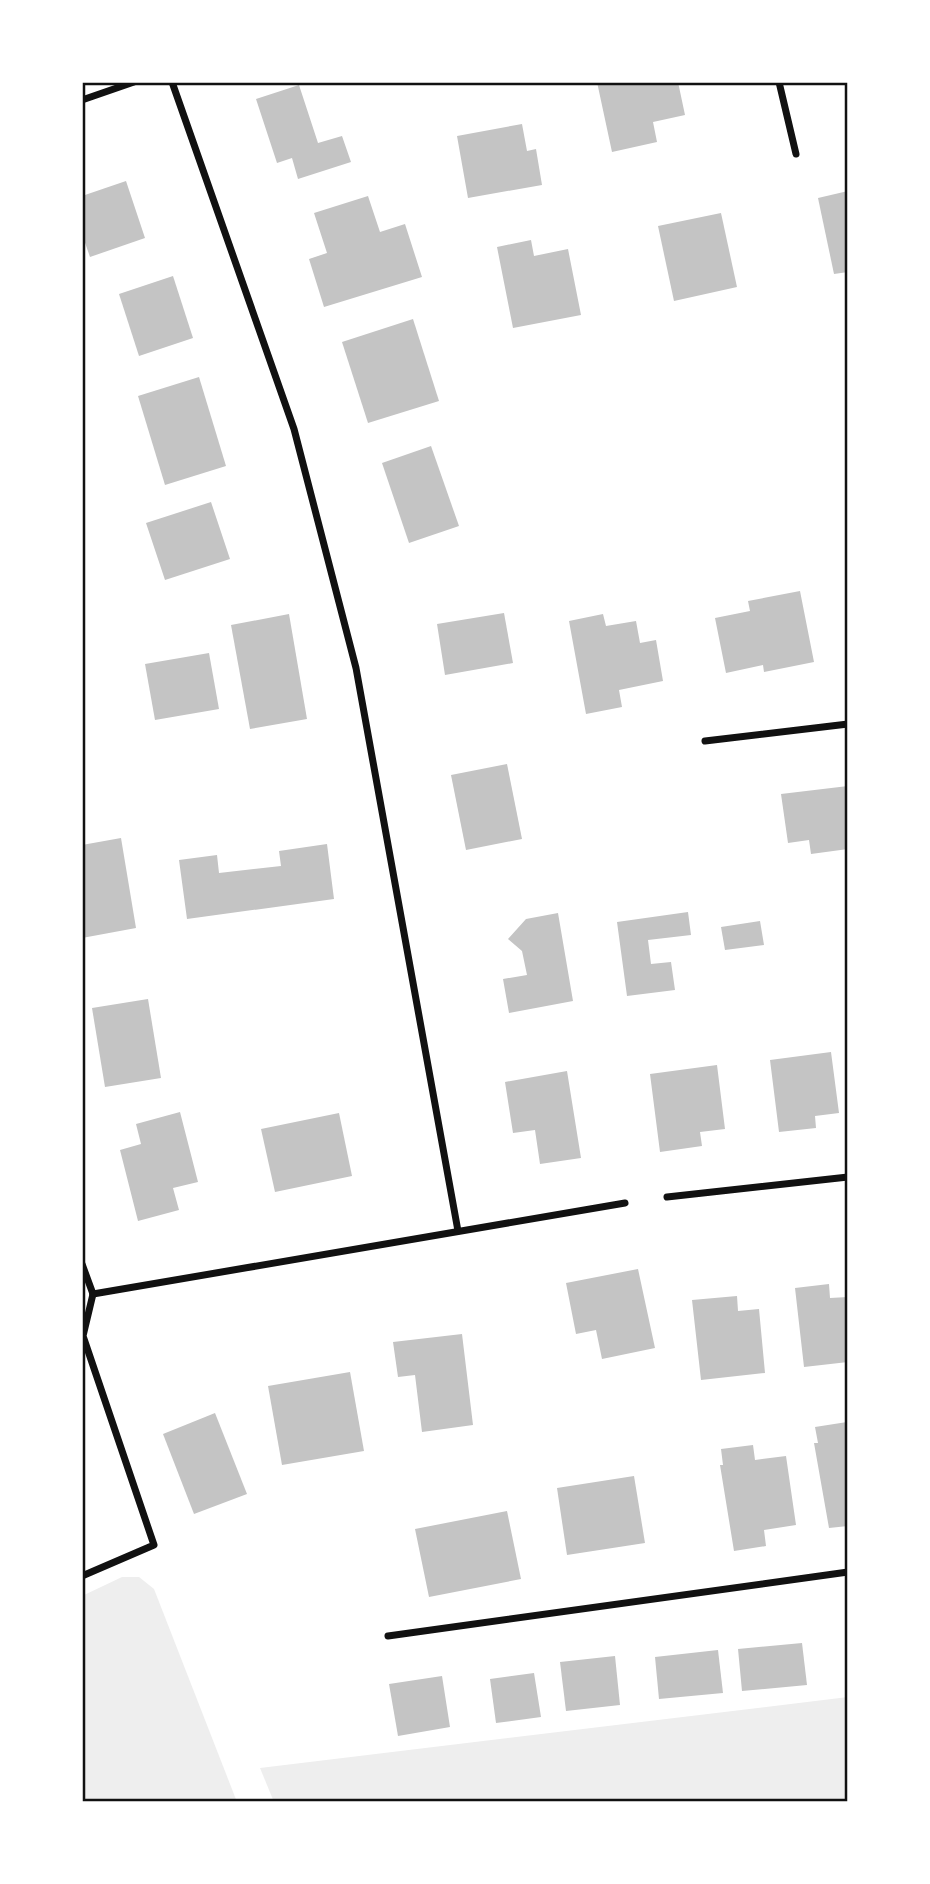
<svg xmlns="http://www.w3.org/2000/svg" width="930" height="1884" font-family="'Work Sans',sans-serif">
  <style>
    .green { fill: #eee }
    .building { fill: #c4c4c4 }
    .lines { fill: none; stroke-linecap: round; stroke-linejoin: round }
    .minor { stroke: #111; stroke-width: 7 }
    .neatline { fill: none; stroke: #111; stroke-width: 2.5 }
  </style>
  <rect width="100%" height="100%" fill="#fff"/>
  <g class="green">
    <polygon points="122,1577 139,1577 154,1589 237,1802 82,1802 82,1596"/>
    <polygon points="848,1697 848,1802 274,1802 260,1768"/>
  </g>
  <g class="building">
    <polygon points="597,82 678,82 685,115 653,122 657,142 612,152"/>
    <polygon points="299,85 318,143 342,136 351,162 298,179 292,158 277,163 256,99"/>
    <polygon points="522,124 527,151 536,149 542,185 468,198 457,136"/>
    <polygon points="126,181 145,238 90,257 82,234 82,196"/>
    <polygon points="848,191 848,272 834,274 818,198"/>
    <polygon points="368,196 380,232 405,224 422,277 324,307 309,259 327,253 314,213"/>
    <polygon points="721,213 737,287 674,301 658,226"/>
    <polygon points="531,240 534,256 568,249 581,315 513,328 497,247"/>
    <polygon points="173,276 193,338 139,356 119,294"/>
    <polygon points="413,319 439,401 368,423 342,342"/>
    <polygon points="199,377 226,466 165,485 138,396"/>
    <polygon points="431,446 459,526 409,543 382,463"/>
    <polygon points="211,502 230,559 165,580 146,523"/>
    <polygon points="800,591 814,662 764,672 763,665 726,673 715,618 750,611 748,601"/>
    <polygon points="504,613 513,663 445,675 437,624"/>
    <polygon points="289,614 307,719 250,729 231,625"/>
    <polygon points="603,614 606,626 636,621 640,643 656,640 663,681 619,690 622,707 586,714 569,621"/>
    <polygon points="209,653 219,709 155,720 145,664"/>
    <polygon points="507,764 522,839 466,850 451,775"/>
    <polygon points="848,786 848,849 811,854 809,840 788,843 781,794"/>
    <polygon points="121,838 136,928 82,938 82,845"/>
    <polygon points="327,844 334,899 187,919 179,860 217,855 219,873 281,866 279,851"/>
    <polygon points="688,912 691,935 648,940 651,964 671,962 675,990 627,996 617,922"/>
    <polygon points="558,913 573,1001 509,1013 503,979 527,975 522,951 508,939 526,919"/>
    <polygon points="760,921 764,945 725,950 721,927"/>
    <polygon points="148,999 161,1078 105,1087 92,1008"/>
    <polygon points="831,1052 839,1113 815,1116 816,1128 779,1132 770,1060"/>
    <polygon points="717,1065 725,1129 700,1132 702,1146 660,1152 650,1074"/>
    <polygon points="567,1071 581,1158 540,1164 535,1130 513,1133 505,1082"/>
    <polygon points="180,1112 198,1182 173,1188 179,1210 138,1221 120,1150 141,1144 136,1124"/>
    <polygon points="339,1113 352,1176 275,1192 261,1129"/>
    <polygon points="638,1269 655,1348 602,1359 596,1330 576,1334 566,1283"/>
    <polygon points="829,1284 830,1298 848,1297 848,1362 804,1367 795,1288"/>
    <polygon points="737,1296 738,1311 759,1309 765,1373 701,1380 692,1300"/>
    <polygon points="462,1334 473,1425 422,1432 415,1375 398,1377 393,1342"/>
    <polygon points="350,1372 364,1451 282,1465 268,1386"/>
    <polygon points="215,1413 247,1494 194,1514 163,1434"/>
    <polygon points="847,1422 848,1526 829,1528 814,1443 818,1443 815,1427"/>
    <polygon points="753,1445 755,1460 786,1456 796,1525 764,1530 766,1546 734,1551 720,1465 723,1465 721,1449"/>
    <polygon points="634,1476 645,1543 567,1555 557,1488"/>
    <polygon points="507,1511 521,1579 429,1597 415,1529"/>
    <polygon points="802,1643 807,1685 742,1691 738,1649"/>
    <polygon points="718,1650 723,1693 659,1699 655,1657"/>
    <polygon points="615,1656 620,1705 566,1711 560,1662"/>
    <polygon points="534,1673 541,1717 496,1723 490,1679"/>
    <polygon points="442,1676 450,1727 398,1736 389,1684"/>
  </g>
  <g class="lines">
    <g class="minor">
      <polyline points="172,82 294,429 356,668 458,1231"/>
      <polyline points="779,82 796,154"/>
      <polyline points="82,100 134,82"/>
      <polyline points="705,741 848,724"/>
      <polyline points="667,1197 848,1177"/>
      <polyline points="82,1264 93,1294"/>
      <polyline points="93,1294 625,1203"/>
      <polyline points="82,1576 154,1545 83,1336 93,1294"/>
      <polyline points="388,1636 848,1572"/>
    </g>
  </g>
  <rect width="930" height="1884" fill="none" stroke="#ffffff" stroke-width="168"/>
  <rect x="84" y="84" width="762" height="1716" class="neatline"/>
</svg>
